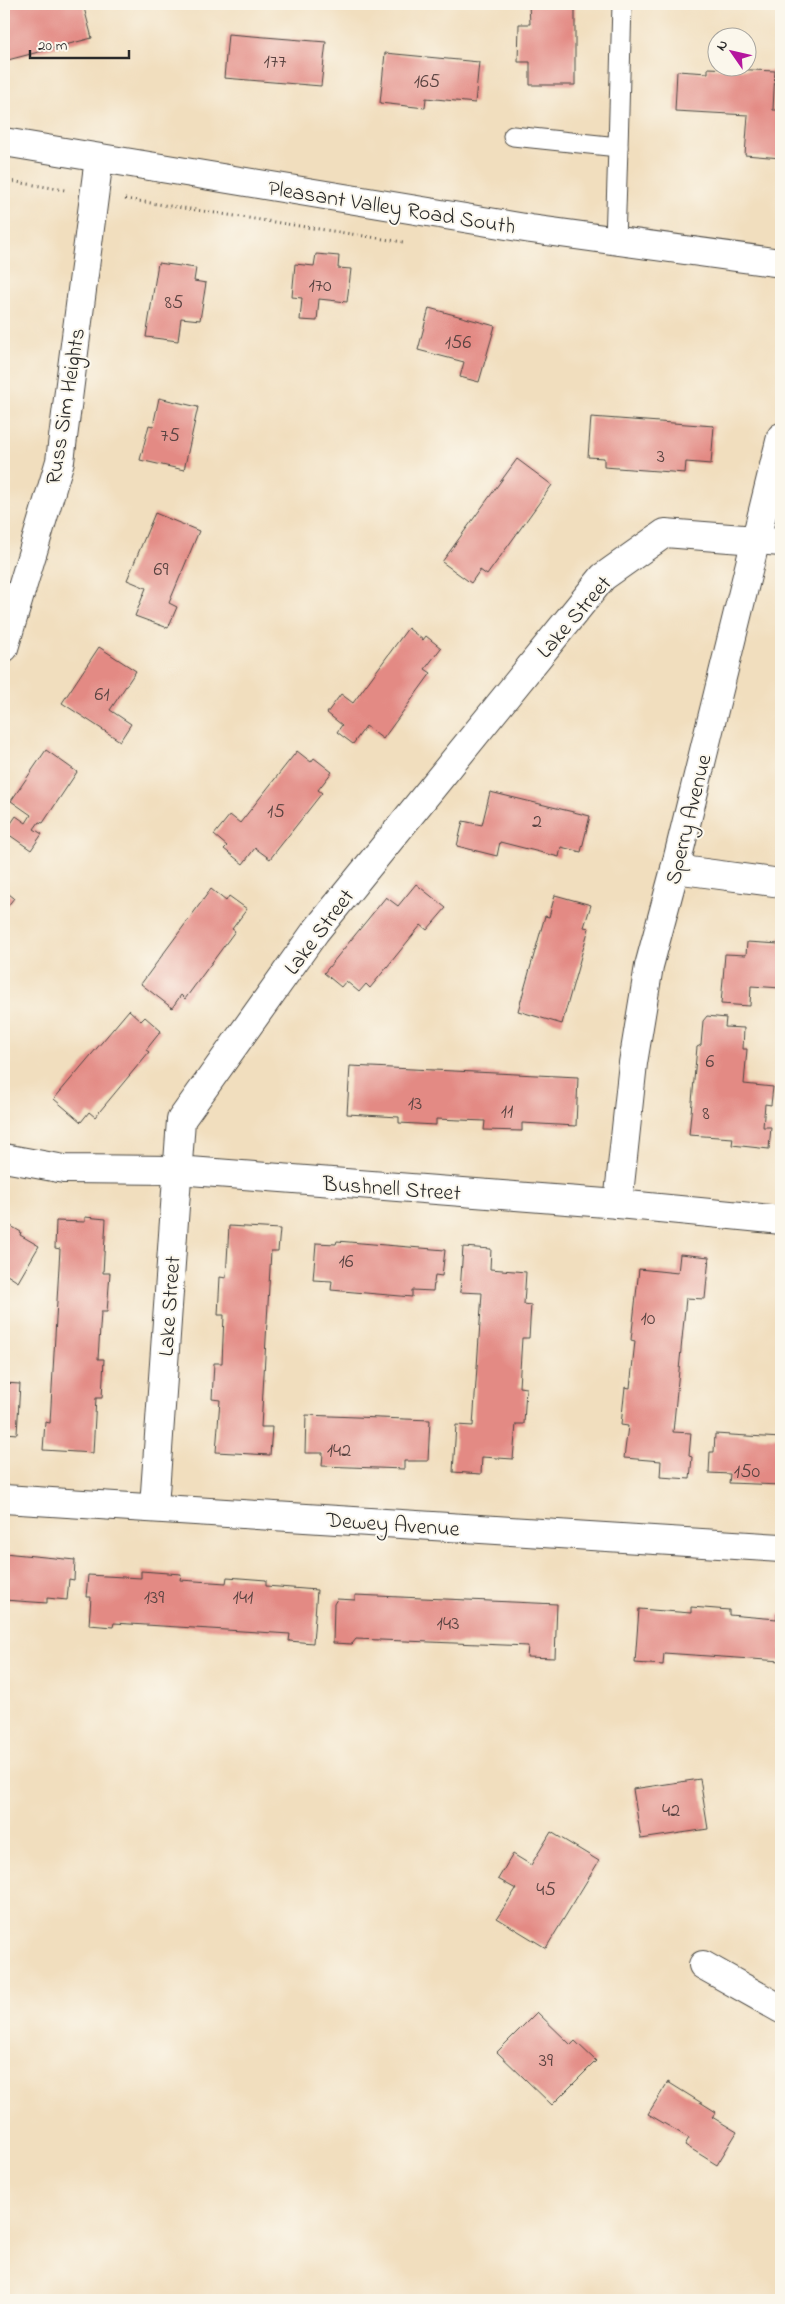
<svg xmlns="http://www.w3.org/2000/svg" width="785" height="2304" font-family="'Indie Flower',sans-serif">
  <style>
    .building { fill: #e38a84 }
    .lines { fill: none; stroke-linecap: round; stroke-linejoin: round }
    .service-casing { stroke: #494641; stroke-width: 21 }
    .minor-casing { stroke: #494641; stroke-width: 30 }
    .path { stroke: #494641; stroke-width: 3; stroke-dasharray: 1 4; stroke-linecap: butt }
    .service { stroke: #fff; stroke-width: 19 }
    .minor { stroke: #fff; stroke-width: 28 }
    .labels { text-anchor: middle; stroke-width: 4; stroke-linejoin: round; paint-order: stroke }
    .number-label { font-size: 20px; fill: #594341 }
    .street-label { font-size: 22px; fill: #2b2b2b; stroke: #fbf7ec }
  </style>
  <rect width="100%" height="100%" fill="#fbf7ec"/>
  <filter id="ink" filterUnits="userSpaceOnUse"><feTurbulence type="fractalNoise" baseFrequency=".02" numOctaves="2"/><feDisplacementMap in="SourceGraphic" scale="10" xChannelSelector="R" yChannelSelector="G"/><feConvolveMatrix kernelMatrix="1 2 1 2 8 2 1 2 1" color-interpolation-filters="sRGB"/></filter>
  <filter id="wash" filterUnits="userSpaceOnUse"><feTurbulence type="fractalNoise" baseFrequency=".0096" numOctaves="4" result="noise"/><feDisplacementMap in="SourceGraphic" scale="20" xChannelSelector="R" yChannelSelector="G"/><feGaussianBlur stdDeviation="1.12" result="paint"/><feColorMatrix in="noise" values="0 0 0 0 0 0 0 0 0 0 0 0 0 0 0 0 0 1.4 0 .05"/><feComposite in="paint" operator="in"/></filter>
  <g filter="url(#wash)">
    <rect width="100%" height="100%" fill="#f1debe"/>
    <g id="blocks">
      <g class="building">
        <polygon points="4,4 83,4 92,38 4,61"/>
        <polygon points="529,4 575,4 575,85 530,85 530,62 518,62 519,24 530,24"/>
        <polygon points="228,34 326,42 321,86 224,78"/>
        <polygon points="385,53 479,62 475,103 426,98 425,108 380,103"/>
        <polygon points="708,68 775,71 773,110 781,110 781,158 745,155 748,115 675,111 677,71 708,73"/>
        <polygon points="316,254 339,256 338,268 351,269 347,302 319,299 317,321 300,320 302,298 292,297 295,264 314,266"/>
        <polygon points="158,263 196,268 194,281 206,283 200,320 181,318 178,341 146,337"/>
        <polygon points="429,308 495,326 479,382 460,377 464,362 418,350"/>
        <polygon points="159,398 198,407 184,470 140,460 149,425 153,426"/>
        <polygon points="591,417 714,426 711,464 686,462 685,473 604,467 604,458 588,457"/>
        <polygon points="517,459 552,485 487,575 480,570 471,583 442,562"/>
        <polygon points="155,513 199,531 169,603 177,607 168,628 135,616 146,588 127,580"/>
        <polygon points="408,628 423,640 426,636 441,648 425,669 431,673 383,739 366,726 353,744 337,732 342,725 327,713 341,694 353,703"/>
        <polygon points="99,647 136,671 110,710 131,724 120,741 62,703"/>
        <polygon points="46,750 77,772 43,823 39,822 34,829 42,834 31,850 5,832 16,816 26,823 31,815 11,801"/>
        <polygon points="297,751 311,762 314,758 332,772 318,790 322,793 270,859 255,848 243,864 224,849 227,846 214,835 230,815 240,823"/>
        <polygon points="490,792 590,816 581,852 561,847 559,857 500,842 497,856 457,846 463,821 482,825"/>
        <polygon points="416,884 446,908 427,930 421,925 370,988 366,984 359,992 346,981 341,987 324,973 386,897 398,906"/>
        <polygon points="211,889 226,901 229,896 247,909 232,929 235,931 185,999 181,995 172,1008 141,984"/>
        <polygon points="4,890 14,898 4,911"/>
        <polygon points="555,895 591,905 584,927 589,928 562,1024 518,1011 545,916 549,917"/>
        <polygon points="779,937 781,938 781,988 751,986 750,1006 721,1004 725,954 746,955 747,942 779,944"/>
        <polygon points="129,1010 141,1021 145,1017 161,1031 146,1050 149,1052 95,1117 89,1112 81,1122 54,1099"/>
        <polygon points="707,1016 726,1018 725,1027 744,1028 743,1049 747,1049 744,1084 773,1087 771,1105 765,1104 763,1127 771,1127 769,1149 732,1145 733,1138 689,1135 697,1047 701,1045 703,1021"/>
        <polygon points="350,1066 578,1077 576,1126 522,1123 522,1131 484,1130 485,1121 436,1119 436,1125 399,1123 399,1117 347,1114"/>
        <polygon points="85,1217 106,1219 103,1273 110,1273 107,1312 101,1312 98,1359 104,1359 102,1398 96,1398 93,1453 43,1450 45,1422 50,1423 60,1249 55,1248 56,1221 85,1222"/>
        <polygon points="4,1222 21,1232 20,1235 39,1246 18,1282 4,1273"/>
        <polygon points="229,1226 280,1229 278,1251 271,1251 261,1427 272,1427 270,1455 216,1452 220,1400 212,1399 214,1363 222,1363 224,1315 218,1315 220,1277 226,1278"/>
        <polygon points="337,1241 445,1250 442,1276 435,1275 433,1291 412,1290 412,1297 331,1290 332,1281 313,1280 316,1243 336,1244"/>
        <polygon points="463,1247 491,1249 490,1269 526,1272 524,1304 531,1305 529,1338 522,1338 519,1387 526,1388 524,1424 516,1424 513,1459 482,1457 481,1474 453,1472 456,1425 473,1426 482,1293 460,1292"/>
        <polygon points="680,1254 709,1257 705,1299 686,1298 673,1432 691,1433 689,1456 692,1457 690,1479 660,1477 661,1461 624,1458 628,1426 621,1425 625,1387 630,1388 635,1341 631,1340 639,1269 678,1273"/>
        <polygon points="4,1383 20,1384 17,1434 4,1433"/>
        <polygon points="306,1415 430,1420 428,1461 404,1461 404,1469 322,1466 323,1453 305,1453"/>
        <polygon points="715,1434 781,1438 781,1485 729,1483 730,1474 709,1473 710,1452 714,1452"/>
        <polygon points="4,1553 75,1560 74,1580 69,1579 67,1600 47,1598 47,1603 4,1600"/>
        <polygon points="141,1571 181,1574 180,1580 226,1583 227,1577 266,1580 266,1586 317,1590 313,1643 289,1641 290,1634 114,1623 113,1627 89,1625 91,1597 86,1597 88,1575 141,1578"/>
        <polygon points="355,1595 557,1604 555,1658 527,1657 528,1646 356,1639 352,1644 333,1643 334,1604 337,1599 355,1600"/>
        <polygon points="691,1607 729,1610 729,1615 777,1619 777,1614 781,1614 781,1661 664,1653 663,1665 635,1663 639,1609 691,1613"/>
        <polygon points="700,1779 708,1829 641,1839 633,1789"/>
        <polygon points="551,1832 599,1861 546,1948 497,1918 516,1889 498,1879 513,1854 531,1865"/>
        <polygon points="537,2012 571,2045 575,2041 596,2061 552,2105 497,2052"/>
        <polygon points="668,2082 716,2112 712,2117 737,2132 717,2165 685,2145 689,2138 648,2114"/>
      </g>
    </g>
  </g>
  <g filter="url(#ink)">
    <use href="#blocks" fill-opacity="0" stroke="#494641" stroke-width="1"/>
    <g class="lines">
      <g class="service-casing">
        <g id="service">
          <polyline points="513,136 618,147 622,4"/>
          <polyline points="615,241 618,147"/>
        </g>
      </g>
      <g class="minor-casing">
        <g id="minor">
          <polyline points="4,142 531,229 781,263"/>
          <polyline points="4,648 60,461 99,158"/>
          <polyline points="675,869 781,883"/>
          <polyline points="4,1158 64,1169 177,1170 618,1204 781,1220"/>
          <polyline points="618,1204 633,1063 649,966 675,869 781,437"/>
          <polyline points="4,1499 781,1548"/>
          <polyline points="154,1507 181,1120 315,932 603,577 665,533 781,542"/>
          <polyline points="703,1965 781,2009"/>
        </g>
      </g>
      <g class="path">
        <polyline points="4,180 65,190"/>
        <polyline points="125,199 403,242"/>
      </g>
      <use href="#service" class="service"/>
      <use href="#minor" class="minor"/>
    </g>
  </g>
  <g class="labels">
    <g class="number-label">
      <text x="275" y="67">177</text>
      <text x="427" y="87">165</text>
      <text x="320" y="291">170</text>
      <text x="174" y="308">85</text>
      <text x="458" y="348">156</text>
      <text x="170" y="441">75</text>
      <text x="661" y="462">3</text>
      <text x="161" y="575">69</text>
      <text x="102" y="700">61</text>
      <text x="276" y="817">15</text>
      <text x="537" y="827">2</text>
      <text x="710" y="1067">6</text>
      <text x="415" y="1109">13</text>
      <text x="507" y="1117">11</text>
      <text x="706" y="1119">8</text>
      <text x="346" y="1267">16</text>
      <text x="648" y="1324">10</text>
      <text x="339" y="1456">142</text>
      <text x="747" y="1477">150</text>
      <text x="154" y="1603">139</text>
      <text x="243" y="1603">141</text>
      <text x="448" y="1629">143</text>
      <text x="671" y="1816">42</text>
      <text x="546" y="1895">45</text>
      <text x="546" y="2066">39</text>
    </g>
    <g class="street-label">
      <text transform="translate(392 206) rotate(9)" y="8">Pleasant Valley Road South</text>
      <text transform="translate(64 406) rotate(-81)" y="8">Russ Sim Heights</text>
      <text transform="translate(573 616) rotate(-49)" y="8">Lake Street</text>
      <text transform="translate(687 819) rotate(-76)" y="8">Sperry Avenue</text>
      <text transform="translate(318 931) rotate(-53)" y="8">Lake Street</text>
      <text transform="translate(392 1187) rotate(4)" y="8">Bushnell Street</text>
      <text transform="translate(168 1306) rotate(-86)" y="8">Lake Street</text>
      <text transform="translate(393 1523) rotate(4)" y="8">Dewey Avenue</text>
    </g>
  </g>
  <rect width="785" height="2304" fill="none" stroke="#fbf7ec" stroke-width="20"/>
  <g transform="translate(732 52) rotate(304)"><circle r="24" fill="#fbf7ec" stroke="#a8a59f"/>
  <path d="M0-4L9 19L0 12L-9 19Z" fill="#b5179e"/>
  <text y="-8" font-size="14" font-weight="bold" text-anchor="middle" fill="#2b2b2b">N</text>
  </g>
  <path d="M30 50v8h99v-8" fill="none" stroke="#2b2b2b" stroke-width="2.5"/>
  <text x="38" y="50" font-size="15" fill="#2b2b2b" stroke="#fbf7ec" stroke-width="4" paint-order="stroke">20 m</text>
</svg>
